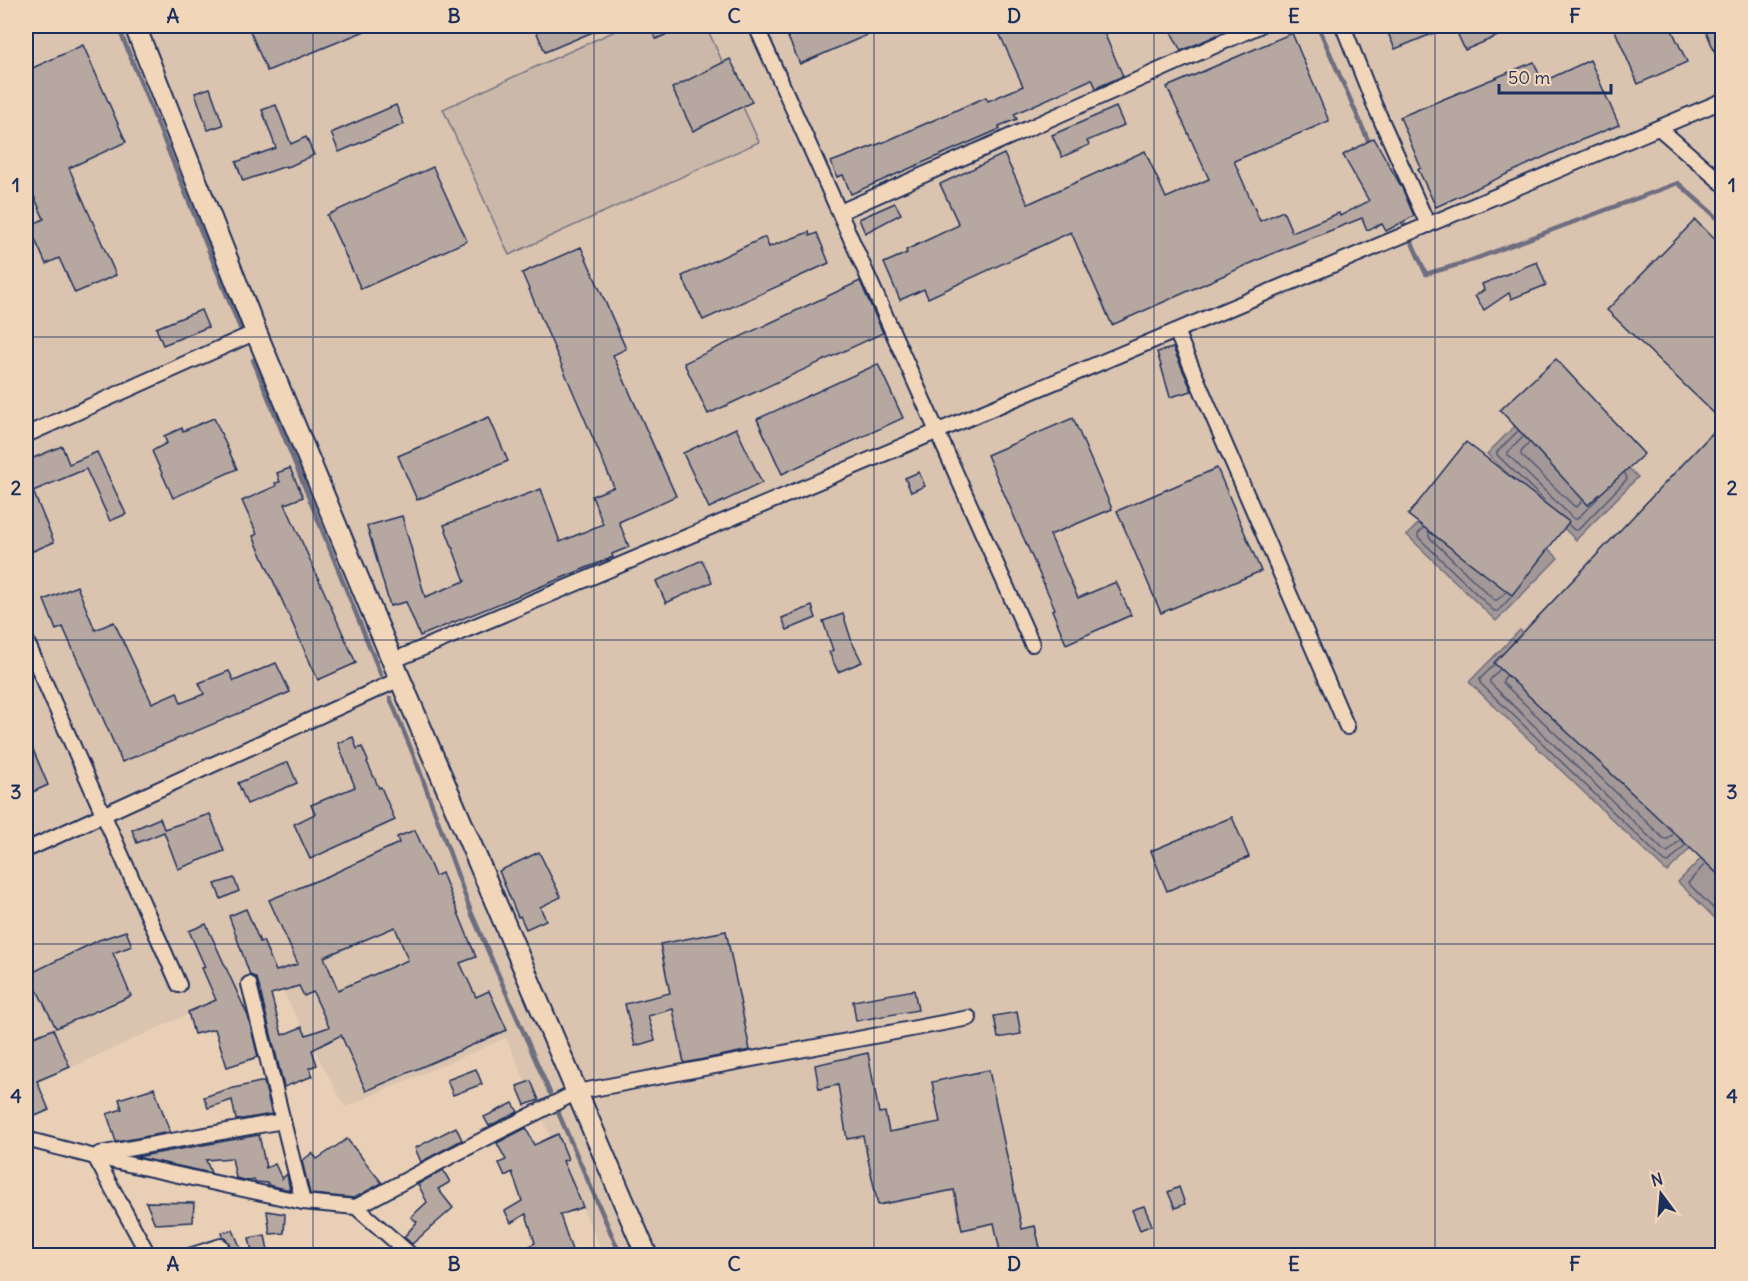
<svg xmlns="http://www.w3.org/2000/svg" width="1748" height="1281" font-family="Delius,sans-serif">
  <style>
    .built { fill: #dac3af }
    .green { fill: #cbb8a9; stroke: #737484; stroke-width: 1.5 }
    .water { fill: #a39897; stroke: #6d6e80; stroke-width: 1.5 }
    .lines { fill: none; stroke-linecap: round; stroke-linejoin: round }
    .shore { stroke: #515975; stroke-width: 1.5 }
    .stream { stroke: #6d6e80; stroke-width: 4.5 }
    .building { fill: #b6a8a0; stroke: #1b2f5e; stroke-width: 1.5; fill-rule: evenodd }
    .street-casing { stroke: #1b2f5e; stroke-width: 18 }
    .secondary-casing { stroke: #1b2f5e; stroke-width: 24 }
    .street { stroke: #f2d6b9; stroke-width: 14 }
    .secondary { stroke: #f2d6b9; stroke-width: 20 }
    .grid { fill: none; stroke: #1b2f5e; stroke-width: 1.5; stroke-opacity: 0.55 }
    .neatline { fill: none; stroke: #1b2f5e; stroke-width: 2 }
    .grid-label { font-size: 20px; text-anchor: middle; font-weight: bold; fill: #1b2f5e }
  </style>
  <rect width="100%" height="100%" fill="#e9cfb5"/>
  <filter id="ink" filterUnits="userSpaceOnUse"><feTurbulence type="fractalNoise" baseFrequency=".0167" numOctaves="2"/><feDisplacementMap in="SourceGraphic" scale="12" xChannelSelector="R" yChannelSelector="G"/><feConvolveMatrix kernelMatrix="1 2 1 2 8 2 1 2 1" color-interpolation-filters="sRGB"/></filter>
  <g filter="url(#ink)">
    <polygon class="built" points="26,26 1722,26 1722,1255 604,1255 506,1038 345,1107 274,975 26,1088"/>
    <polygon class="green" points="626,26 706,26 759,142 509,255 443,109"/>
    <g class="water">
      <polygon points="1549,391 1638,477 1576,540 1487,454"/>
      <polygon points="1469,472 1558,558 1496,621 1407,535"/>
      <polygon points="1520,630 1717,821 1667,872 1469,682"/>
      <polygon points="1722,837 1722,925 1678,882"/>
    </g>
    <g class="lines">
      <g class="shore">
        <polyline points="1518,431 1497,452 1497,455 1544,500"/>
        <polyline points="1523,437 1508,452 1508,455 1574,519 1577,519 1598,498"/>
        <polyline points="1529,443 1521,452 1521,455 1574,506 1577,507 1582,501"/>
        <polyline points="1569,525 1574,530 1578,530 1627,479 1625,473"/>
        <polyline points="1423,528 1418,534 1418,537 1494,611 1498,611 1512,596"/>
        <polyline points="1429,533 1429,537 1494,600 1497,600 1506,592"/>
        <polyline points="1494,665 1480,679 1480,683 1665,862 1669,862 1685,845"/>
        <polyline points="1499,670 1490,680 1490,683 1664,851 1668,852 1680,840"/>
        <polyline points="1506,676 1503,680 1503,683 1664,839 1668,839 1673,834"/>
        <polyline points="1705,864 1688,883 1722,917"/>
      </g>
      <g class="stream">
        <polyline points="118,26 240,328"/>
        <polyline points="1318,26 1371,147"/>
        <polyline points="1401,218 1426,274 1464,263 1678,183 1722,222"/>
        <polyline points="253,360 381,675"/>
        <polyline points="390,698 418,766 471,912 550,1093"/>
        <polyline points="557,1110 621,1256"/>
      </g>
    </g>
    <g class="building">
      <polygon points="248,26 377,26 267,71"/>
      <polygon points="534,26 607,26 545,52"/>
      <polygon points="650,26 686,26 656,39"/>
      <polygon points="783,26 888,26 800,64"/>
      <polygon points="996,26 1101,26 1123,76 1096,88 1092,79 1014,114 1017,119 999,126 1000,129 851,194 843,175 837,177 831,162 884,142 986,97 988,101 1023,86"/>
      <polygon points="1168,26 1238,26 1181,51"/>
      <polygon points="1385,26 1451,26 1395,49"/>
      <polygon points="1454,26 1521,26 1465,50"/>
      <polygon points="1613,26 1670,26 1687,62 1638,84"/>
      <polygon points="1704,26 1722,26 1722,70"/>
      <polygon points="1292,33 1329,121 1234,161 1260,221 1283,211 1292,232 1339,213 1340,216 1369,201 1343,155 1374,138 1403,190 1414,216 1386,231 1382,224 1367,230 1362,218 1274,253 1112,325 1071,232 928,298 924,289 900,300 884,263 907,253 906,250 959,225 940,184 1004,154 1028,204 1145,151 1166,198 1209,179 1167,87"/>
      <polygon points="83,45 126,142 69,168 116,275 75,293 59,258 46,264 29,226 44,219 29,185 26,186 26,71"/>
      <polygon points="730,59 752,102 693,131 672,88"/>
      <polygon points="1590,60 1619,125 1574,143 1436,207 1418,169 1421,168 1400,117 1534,62 1542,82"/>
      <polygon points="210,88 223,125 208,130 195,93"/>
      <polygon points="276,105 291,144 306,137 314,155 286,168 286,166 243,181 236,162 276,148 262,110"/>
      <polygon points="396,105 404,124 339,152 331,133"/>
      <polygon points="1116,107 1124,125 1087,141 1089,145 1062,157 1052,135"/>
      <polygon points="433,167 467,241 361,289 327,215"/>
      <polygon points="895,203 901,214 865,233 859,219"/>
      <polygon points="1695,220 1722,246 1722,421 1607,310"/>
      <polygon points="809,232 810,236 817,233 829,263 703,320 682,276 765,237 769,247"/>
      <polygon points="581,247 626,349 613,355 676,496 619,522 629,547 612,554 613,557 420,636 406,602 390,606 367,526 402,516 425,597 465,581 444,525 541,489 560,542 603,524 592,496 614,487 522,273"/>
      <polygon points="1537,262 1546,285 1511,299 1509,293 1484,310 1475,296 1484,290 1482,284"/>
      <polygon points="860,281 883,333 708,414 684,363"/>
      <polygon points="201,310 208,327 163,345 156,328"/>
      <polygon points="1173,348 1192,391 1170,397 1157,352"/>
      <polygon points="1556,359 1644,454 1588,505 1500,410"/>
      <polygon points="878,364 903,418 782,474 757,419"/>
      <polygon points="489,417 508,461 417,500 398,456"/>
      <polygon points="214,418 237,469 173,498 152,451 167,443 164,436 182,428 183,431"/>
      <polygon points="1073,418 1112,509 1050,535 1078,598 1116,582 1131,615 1066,644 1052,610 1055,609 987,455"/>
      <polygon points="1722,423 1722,878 1494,663"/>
      <polygon points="736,428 762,483 709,508 683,453"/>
      <polygon points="1466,442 1569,522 1512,595 1408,515"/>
      <polygon points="62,446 69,464 97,452 126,514 110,521 86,469 33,491 54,542 26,554 26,461"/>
      <polygon points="290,468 303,497 285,504 356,663 318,680 253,536 257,534 242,501 276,486 275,483 280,482 277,473"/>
      <polygon points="1217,468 1261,571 1161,613 1117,511"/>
      <polygon points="919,472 925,486 911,492 905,478"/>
      <polygon points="702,560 712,582 666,603 656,581"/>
      <polygon points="77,586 95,630 114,622 152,703 177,692 181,703 204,694 199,683 229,671 234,681 276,663 290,692 122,762 63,627 56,630 44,600"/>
      <polygon points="812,606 816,618 787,630 782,618"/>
      <polygon points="843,614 852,642 862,662 838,672 829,652 833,650 823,621"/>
      <polygon points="26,733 48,785 26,795"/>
      <polygon points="353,737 357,749 362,747 368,761 367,762 379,788 381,787 395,820 310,859 294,824 315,814 311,805 355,787 338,743"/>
      <polygon points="288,762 297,783 247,804 238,783"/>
      <polygon points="210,814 224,851 178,869 164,832 137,843 132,830 160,818 164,829"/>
      <polygon points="1232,817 1249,857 1167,891 1151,851"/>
      <path d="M415,830L435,876L442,873L476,957L460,963L476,997L489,991L507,1030L366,1091L341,1035L312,1050L317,1065L309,1068L313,1076L284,1087L258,982L255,977L250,975L229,916L246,909L260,942L263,941L276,971L298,964L269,900L328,876L399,843L397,837ZM395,927L408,960L338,990L324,957ZM299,986L304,996L313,992L329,1027L306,1035L302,1027L282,1035L271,994Z"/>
      <polygon points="539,852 561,897 540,907 546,920 526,929 520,916 518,917 499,871"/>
      <polygon points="234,878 239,891 221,899 215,884"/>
      <polygon points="206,924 248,1016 258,1057 227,1067 215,1029 194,1034 188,1012 216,1000 202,968 205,967 189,931"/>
      <polygon points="126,931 132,946 113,953 131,996 56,1028 29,974 99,940"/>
      <polygon points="726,931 750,1050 684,1063 673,1009 648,1016 655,1040 635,1046 625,1004 670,993 660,944"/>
      <polygon points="914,990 918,1010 856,1021 853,1001"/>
      <polygon points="1017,1012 1021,1034 998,1038 994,1016"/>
      <polygon points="53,1029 70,1067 37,1081 49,1110 26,1120 26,1040"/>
      <polygon points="868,1053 879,1113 885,1112 889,1132 940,1122 932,1082 989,1070 1022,1229 1035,1226 1042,1256 1001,1256 994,1223 962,1230 954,1190 878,1205 863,1136 847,1139 838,1085 819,1089 815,1065"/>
      <polygon points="476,1069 482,1084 453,1095 447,1080"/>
      <polygon points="531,1081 539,1100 525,1105 517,1086"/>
      <polygon points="260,1082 264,1082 272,1114 236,1120 232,1100 208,1108 204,1097 225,1090"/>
      <polygon points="154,1088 170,1132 116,1142 107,1114 122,1109 119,1099"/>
      <polygon points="513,1103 518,1112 489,1126 484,1117"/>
      <polygon points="456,1127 462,1140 421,1162 415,1148"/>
      <polygon points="526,1128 534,1145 558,1134 568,1159 563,1161 583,1207 560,1215 574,1256 513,1256 535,1243 526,1214 511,1223 505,1211 522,1201 512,1172 505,1176 499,1163 506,1160 497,1143"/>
      <polygon points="259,1135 266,1168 275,1164 282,1179 287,1174 290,1190 268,1185 268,1183 255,1182 254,1180 249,1181 236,1178 232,1158 206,1160 211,1173 136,1157"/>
      <polygon points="347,1139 382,1183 354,1198 310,1194 302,1161 312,1153 317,1159"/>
      <polygon points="443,1170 450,1182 438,1189 453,1208 412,1244 404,1237 417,1222 411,1217 427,1202 418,1184"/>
      <polygon points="1179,1187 1185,1204 1175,1208 1168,1192"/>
      <polygon points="146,1202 194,1203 193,1222 155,1224"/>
      <polygon points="1144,1206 1152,1225 1140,1230 1132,1210"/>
      <polygon points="267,1211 285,1214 284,1233 270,1234"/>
      <polygon points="233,1230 244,1256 226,1256 230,1244 223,1237 222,1233"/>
      <polygon points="265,1235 269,1256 253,1256 249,1238"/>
    </g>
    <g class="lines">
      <g class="street-casing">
        <g id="street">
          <polyline points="756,26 1032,644"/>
          <polyline points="1343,26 1374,104 1428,225"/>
          <polyline points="1659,128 1722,183"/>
          <polyline points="840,212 1259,26"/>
          <polyline points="1176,331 1347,727"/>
          <polyline points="26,435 256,332"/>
          <polyline points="26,640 179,985"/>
          <polyline points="392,661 1722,101"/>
          <polyline points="26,850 400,679"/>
          <polyline points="249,984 303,1202"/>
          <polyline points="26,1139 91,1156 303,1202 356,1207 412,1256"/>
          <polyline points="99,1154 283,1121"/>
          <polyline points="95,1157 149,1256"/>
          <polyline points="356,1207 449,1157 577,1092 969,1018"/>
          <polyline points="189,1256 221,1246"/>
        </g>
      </g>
      <g class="secondary-casing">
        <polyline id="secondary" points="135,26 256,332 400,679 647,1256"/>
      </g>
      <use href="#street" class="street"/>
      <use href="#secondary" class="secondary"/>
    </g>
  </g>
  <path class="grid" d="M313,26V1256M594,26V1256M874,26V1256M1154,26V1256M1435,26V1256M26,337H1722M26,640H1722M26,944H1722"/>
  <rect width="1748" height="1281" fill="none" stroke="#f2d6b9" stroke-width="66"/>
  <g transform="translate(1661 1194) rotate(344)" stroke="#f2d6b9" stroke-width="4.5" paint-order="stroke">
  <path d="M0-4.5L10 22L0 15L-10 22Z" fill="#1b2f5e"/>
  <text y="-9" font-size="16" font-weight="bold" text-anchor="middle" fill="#1b2f5e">N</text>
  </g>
  <path d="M1499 84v9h112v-9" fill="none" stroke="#1b2f5e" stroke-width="3"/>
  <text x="1508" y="84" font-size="18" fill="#1b2f5e" stroke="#f2d6b9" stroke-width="4.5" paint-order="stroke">50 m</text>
  <rect x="33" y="33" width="1682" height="1215" class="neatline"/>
  <g class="grid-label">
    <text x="173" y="23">A</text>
    <text x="454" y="23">B</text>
    <text x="734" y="23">C</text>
    <text x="1014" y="23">D</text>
    <text x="1294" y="23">E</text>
    <text x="1575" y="23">F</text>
    <text x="16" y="192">1</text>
    <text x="1732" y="192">1</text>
    <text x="16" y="495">2</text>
    <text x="1732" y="495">2</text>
    <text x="16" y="799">3</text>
    <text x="1732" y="799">3</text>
    <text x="16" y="1103">4</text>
    <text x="1732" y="1103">4</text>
    <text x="173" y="1271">A</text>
    <text x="454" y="1271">B</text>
    <text x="734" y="1271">C</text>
    <text x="1014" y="1271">D</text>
    <text x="1294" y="1271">E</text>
    <text x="1575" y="1271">F</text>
  </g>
</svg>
